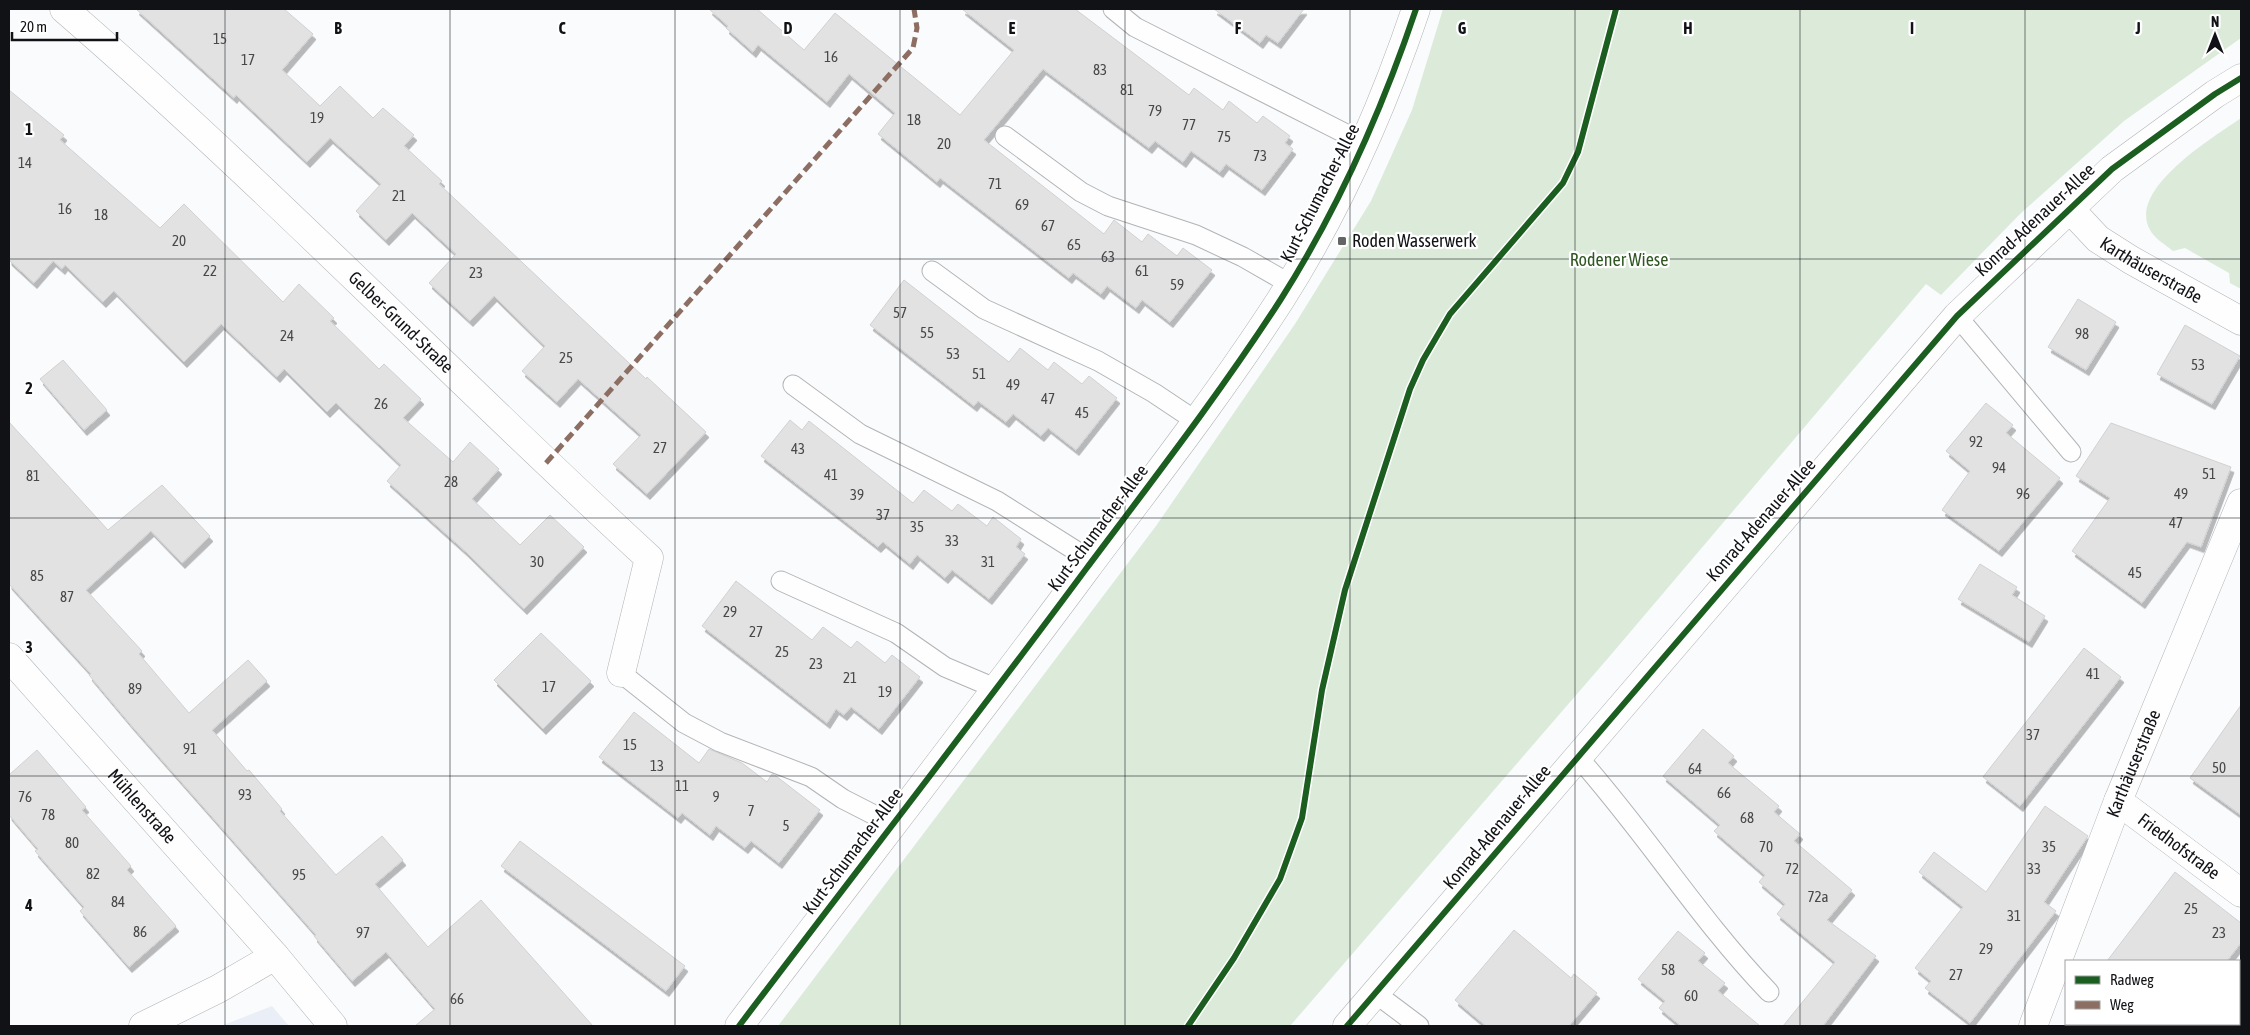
<svg xmlns="http://www.w3.org/2000/svg" width="2250" height="1035" font-family="'Asap Condensed',sans-serif">
  <style>
    .built { fill: #eaeff7 }
    .green { fill: #dceada }
    .building { fill: #e3e2e2; stroke: #d2d1d1; filter: url(#shadow) }
    .lines { fill: none; stroke-linecap: round; stroke-linejoin: round }
    .service-casing { stroke: #b2b4b6; stroke-width: 21 }
    .minor-casing { stroke: #b2b4b6; stroke-width: 29 }
    .service { stroke: #fefeff; stroke-width: 19 }
    .minor { stroke: #fefeff; stroke-width: 28 }
    .quiet { stroke: #8d6e63; stroke-width: 5; stroke-dasharray: 10 5; stroke-linecap: butt }
    .cycleway-casing { stroke: #fff; stroke-width: 9 }
    .cycleway { stroke: #1b5e20; stroke-width: 6 }
    .grid { fill: none; stroke: #111215; stroke-width: 1; stroke-opacity: 0.55 }
    .poi-dot { fill: #626466; stroke: #fff; stroke-width: 2 }
    .labels { text-anchor: middle; stroke-width: 4.5; stroke-linejoin: round; paint-order: stroke }
    .number-label { font-size: 15px; fill: #48484a }
    .street-label { font-size: 18px; fill: #111215; stroke: #fff }
    .poi-label { font-size: 18px; fill: #111215; stroke: #fff; text-anchor: start }
    .park-label { font-size: 18px; fill: #2f5722; stroke: #fff }
    .grid-label { font-size: 16px; text-anchor: middle; font-weight: bold; fill: #111215; stroke: #fff; stroke-width: 4.5; stroke-linejoin: round; paint-order: stroke }
  </style>
  <defs>
    <filter id="shadow"><feDropShadow dx="3" dy="5.5" stdDeviation="0" flood-color="#0004"/></filter>
  </defs>
  <rect width="100%" height="100%" fill="#f9fbfd"/>
  <polygon class="built" points="272,1006 289,1026 221,1026"/>
  <g class="green">
    <polygon points="1443,9 2241,9 2241,38 2124,121 2020,214 1941,295 1926,284 1609,657 1290,1026 778,1026 1156,526 1295,324 1371,201 1412,110"/>
    <path d="M2241,118V289L2230,283L2229,273L2185,248L2173,251C2166,245 2155,239 2150,230C2127,189 2214,137 2241,118Z"/>
  </g>
  <g class="building">
    <polygon points="136,9 284,9 313,34 282,70 320,106 340,86 373,118 383,108 414,135 404,146 442,181 439,184 646,379 647,377 706,432 647,494 613,464 641,435 578,379 557,402 522,371 545,346 494,296 470,321 429,283 456,254 412,213 386,240 356,211 381,184 330,138 307,162 236,95 234,98"/>
    <polygon points="709,9 757,9 804,50 835,13 960,115 1014,50 962,9 1075,9 1189,95 1194,88 1223,110 1229,101 1257,123 1263,116 1290,136 1285,143 1293,149 1262,190 1226,164 1220,172 1191,151 1183,162 1155,141 1149,148 1043,69 984,140 1104,234 1114,220 1142,242 1148,234 1177,256 1183,248 1212,270 1170,322 1142,300 1136,308 1107,286 1101,294 1073,273 1069,278 940,178 937,182 878,134 895,113 849,74 827,102 758,45 753,52 726,28 728,26"/>
    <polygon points="1214,9 1304,9 1278,43 1266,35 1260,43"/>
    <polygon points="9,90 64,135 60,140 160,228 184,204 283,302 299,284 334,318 330,321 379,369 384,364 421,399 403,418 453,462 470,442 499,469 472,499 520,545 550,515 584,547 524,609 465,551 387,481 401,465 336,403 327,412 284,369 277,377 221,324 184,362 114,291 103,302 65,265 62,269 53,261 34,283 9,260"/>
    <polygon points="904,280 1009,362 1020,348 1048,370 1054,362 1082,384 1089,376 1117,398 1076,450 1048,428 1041,436 1013,414 1006,422 978,401 974,406 870,325"/>
    <polygon points="2078,299 2116,322 2086,370 2048,347"/>
    <polygon points="2185,325 2240,356 2212,404 2157,374"/>
    <polygon points="63,360 107,410 84,430 40,379"/>
    <polygon points="1986,403 2013,425 2006,433 2060,478 1999,551 1942,510 1970,471 1946,451"/>
    <polygon points="790,420 802,430 809,421 913,503 924,490 952,511 958,504 987,526 993,517 1021,539 1016,547 1025,554 989,599 952,570 945,578 917,555 910,564 883,542 878,547 761,456"/>
    <polygon points="9,422 108,530 162,485 210,536 182,563 151,531 86,590 142,651 139,654 189,713 248,660 267,681 212,730 247,771 249,770 282,809 280,811 336,875 382,836 403,860 375,884 428,947 481,900 593,1026 415,1026 435,1009 386,952 352,981 314,936 316,935 131,725 89,675 91,674 9,584"/>
    <polygon points="2111,423 2231,467 2201,547 2187,542 2142,603 2072,551 2110,498 2076,476"/>
    <polygon points="1980,564 2017,587 2012,595 2045,616 2029,642 1958,599"/>
    <polygon points="736,581 812,640 823,627 851,648 857,641 885,663 892,655 920,677 879,729 851,707 844,715 836,709 827,723 702,626"/>
    <polygon points="541,633 591,681 543,729 494,680"/>
    <polygon points="2084,648 2121,677 2020,806 1983,777"/>
    <polygon points="2241,705 2241,815 2190,778"/>
    <polygon points="634,712 699,763 709,749 742,763 767,782 772,774 776,776 820,810 779,863 751,841 745,848 716,826 710,835 682,813 678,818 599,757"/>
    <polygon points="1703,729 1734,756 1728,763 1779,806 1774,812 1800,834 1794,841 1852,890 1827,920 1876,956 1823,1026 1783,1026 1835,962 1777,914 1785,904 1759,882 1765,875 1714,831 1720,825 1663,776"/>
    <polygon points="37,750 86,807 82,810 131,866 127,870 176,926 129,967 80,911 84,907 35,851 38,849 9,815 9,775"/>
    <polygon points="2045,806 2088,836 2044,902 2056,911 1970,1023 1925,988 1931,981 1915,968 1963,907 1919,872 1934,852 1986,892"/>
    <polygon points="520,841 685,966 666,991 501,866"/>
    <polygon points="2175,872 2241,923 2241,943 2227,961 2107,961"/>
    <polygon points="1514,930 1571,978 1574,974 1597,993 1569,1026 1486,1026 1455,1000"/>
    <polygon points="1678,931 1705,953 1698,961 1725,983 1718,991 1760,1026 1681,1026 1659,1008 1665,1001 1638,979"/>
  </g>
  <g class="lines">
    <g class="service-casing">
      <g id="service">
        <polyline points="1113,9 1135,27 1364,143"/>
        <polyline points="1005,136 1081,192 1108,206 1196,235 1243,257 1290,284"/>
        <polyline points="932,271 984,309 1098,361 1154,393 1196,421"/>
        <polyline points="1957,316 2071,452"/>
        <polyline points="793,385 860,434 997,501 1092,561"/>
        <polyline points="781,581 896,633 945,667 997,689"/>
        <polyline points="621,673 684,723 720,742 811,777 843,799 892,824"/>
        <path d="M1577,756C1645,832 1699,919 1769,992"/>
        <polyline points="1375,993 1419,1026"/>
      </g>
    </g>
    <g class="minor-casing">
      <g id="minor">
        <path id="s1" d="M64,9C266,184 452,377 649,558L621,673"/>
        <path id="s2" d="M2069,208L2098,239L2131,260L2241,321"/>
        <path id="s3" d="M9,657L275,956L333,1026"/>
        <path id="s4" d="M2118,801L2241,893"/>
        <polyline points="143,1026 218,989 275,956"/>
        <path d="M739,1026C854,874 972,723 1086,569C1152,481 1221,392 1281,299C1338,209 1382,110 1416,9"/>
        <polyline points="1347,1026 1957,316 2112,169 2215,94 2241,78"/>
        <path id="s5" d="M2033,1026L2118,801L2241,503"/>
      </g>
    </g>
    <use href="#service" class="service"/>
    <use href="#minor" class="minor"/>
    <polyline class="quiet" points="546,463 913,48 917,28 914,9"/>
    <g class="cycleway-casing">
      <g id="cycleway">
        <path d="M739,1026C854,874 972,723 1086,569C1152,481 1221,392 1281,299C1338,209 1382,110 1416,9"/>
        <polyline points="1188,1026 1234,958 1280,879 1302,818 1322,690 1345,590 1410,389 1423,360 1450,314 1563,183 1578,152 1616,9"/>
        <polyline points="1347,1026 1957,316 2112,169 2215,94 2241,78"/>
      </g>
    </g>
    <use href="#cycleway" class="cycleway"/>
  </g>
  <path class="grid" d="M225,9V1026M450,9V1026M675,9V1026M900,9V1026M1125,9V1026M1350,9V1026M1575,9V1026M1800,9V1026M2025,9V1026M9,259H2241M9,518H2241M9,776H2241"/>
  <rect class="poi-dot" x="1337" y="236" width="10" height="10" rx="2.5"/>
  <g class="labels">
    <g class="number-label">
      <text x="220" y="44">15</text>
      <text x="831" y="62">16</text>
      <text x="248" y="65">17</text>
      <text x="1100" y="75">83</text>
      <text x="1127" y="95">81</text>
      <text x="1155" y="116">79</text>
      <text x="317" y="123">19</text>
      <text x="914" y="125">18</text>
      <text x="1189" y="130">77</text>
      <text x="1224" y="142">75</text>
      <text x="944" y="149">20</text>
      <text x="1260" y="161">73</text>
      <text x="25" y="168">14</text>
      <text x="995" y="189">71</text>
      <text x="399" y="201">21</text>
      <text x="1022" y="210">69</text>
      <text x="65" y="214">16</text>
      <text x="101" y="220">18</text>
      <text x="1048" y="231">67</text>
      <text x="179" y="246">20</text>
      <text x="1074" y="250">65</text>
      <text x="1108" y="262">63</text>
      <text x="210" y="276">22</text>
      <text x="1142" y="276">61</text>
      <text x="476" y="278">23</text>
      <text x="1177" y="290">59</text>
      <text x="900" y="318">57</text>
      <text x="927" y="338">55</text>
      <text x="2082" y="339">98</text>
      <text x="287" y="341">24</text>
      <text x="953" y="359">53</text>
      <text x="566" y="363">25</text>
      <text x="2198" y="370">53</text>
      <text x="979" y="379">51</text>
      <text x="1013" y="390">49</text>
      <text x="1048" y="404">47</text>
      <text x="381" y="409">26</text>
      <text x="1082" y="418">45</text>
      <text x="1976" y="447">92</text>
      <text x="660" y="453">27</text>
      <text x="798" y="454">43</text>
      <text x="1999" y="473">94</text>
      <text x="2209" y="479">51</text>
      <text x="831" y="480">41</text>
      <text x="33" y="481">81</text>
      <text x="451" y="487">28</text>
      <text x="2023" y="499">96</text>
      <text x="2181" y="499">49</text>
      <text x="857" y="500">39</text>
      <text x="883" y="520">37</text>
      <text x="2176" y="528">47</text>
      <text x="917" y="532">35</text>
      <text x="952" y="546">33</text>
      <text x="537" y="567">30</text>
      <text x="988" y="567">31</text>
      <text x="2135" y="578">45</text>
      <text x="37" y="581">85</text>
      <text x="67" y="602">87</text>
      <text x="730" y="617">29</text>
      <text x="756" y="637">27</text>
      <text x="782" y="657">25</text>
      <text x="816" y="669">23</text>
      <text x="2093" y="679">41</text>
      <text x="850" y="683">21</text>
      <text x="549" y="692">17</text>
      <text x="135" y="694">89</text>
      <text x="885" y="697">19</text>
      <text x="2033" y="740">37</text>
      <text x="630" y="750">15</text>
      <text x="190" y="754">91</text>
      <text x="657" y="771">13</text>
      <text x="2219" y="773">50</text>
      <text x="1695" y="774">64</text>
      <text x="682" y="791">11</text>
      <text x="1724" y="798">66</text>
      <text x="245" y="800">93</text>
      <text x="25" y="802">76</text>
      <text x="716" y="802">9</text>
      <text x="751" y="816">7</text>
      <text x="48" y="820">78</text>
      <text x="1747" y="823">68</text>
      <text x="786" y="831">5</text>
      <text x="72" y="848">80</text>
      <text x="1766" y="852">70</text>
      <text x="2049" y="852">35</text>
      <text x="1792" y="874">72</text>
      <text x="2034" y="874">33</text>
      <text x="93" y="879">82</text>
      <text x="299" y="880">95</text>
      <text x="1818" y="902">72a</text>
      <text x="118" y="907">84</text>
      <text x="2191" y="914">25</text>
      <text x="2014" y="921">31</text>
      <text x="140" y="937">86</text>
      <text x="363" y="938">97</text>
      <text x="2219" y="938">23</text>
      <text x="1986" y="954">29</text>
      <text x="1668" y="975">58</text>
      <text x="1956" y="980">27</text>
      <text x="1691" y="1001">60</text>
      <text x="457" y="1004">66</text>
    </g>
    <g class="street-label">
      <text transform="translate(1320 193) rotate(-63)" y="6">Kurt-Schumacher-Allee</text>
      <text transform="translate(2035 220) rotate(-43)" y="6">Konrad-Adenauer-Allee</text>
      <text dy="6" stroke="none"><textPath href="#s2" startOffset="104">Karthäuserstraße</textPath></text>
      <text dy="6" stroke="none"><textPath href="#s1" startOffset="460">Gelber-Grund-Straße</textPath></text>
      <text transform="translate(1761 520) rotate(-49)" y="6">Konrad-Adenauer-Allee</text>
      <text transform="translate(1098 528) rotate(-53)" y="6">Kurt-Schumacher-Allee</text>
      <text dy="6" stroke="none"><textPath href="#s5" startOffset="281">Karthäuserstraße</textPath></text>
      <text dy="6" stroke="none"><textPath href="#s3" startOffset="200">Mühlenstraße</textPath></text>
      <text transform="translate(1497 827) rotate(-50)" y="6">Konrad-Adenauer-Allee</text>
      <text dy="6" stroke="none"><textPath href="#s4" startOffset="76">Friedhofstraße</textPath></text>
      <text transform="translate(853 851) rotate(-53)" y="6">Kurt-Schumacher-Allee</text>
    </g>
    <g class="poi-label">
      <text x="1352" y="247">Roden Wasserwerk</text>
    </g>
    <g class="park-label">
      <text x="1619" y="266">Rodener Wiese</text>
    </g>
  </g>
  <g class="grid-label">
    <text x="338" y="34">B</text>
    <text x="562" y="34">C</text>
    <text x="788" y="34">D</text>
    <text x="1012" y="34">E</text>
    <text x="1238" y="34">F</text>
    <text x="1462" y="34">G</text>
    <text x="1688" y="34">H</text>
    <text x="1912" y="34">I</text>
    <text x="2138" y="34">J</text>
    <text x="29" y="135">1</text>
    <text x="29" y="394">2</text>
    <text x="29" y="653">3</text>
    <text x="29" y="911">4</text>
  </g>
  <rect width="2250" height="1035" fill="none" stroke="#111215" stroke-width="20"/>
  <rect x="2065" y="960" width="175" height="65" fill="#ffffff" stroke="#a0a0a1"/>
  <rect x="2075" y="976" width="25" height="8" fill="#1b5e20" stroke="#a0a0a1"/>
  <text x="2110" y="985" font-size="15" fill="#111215">Radweg</text>
  <rect x="2075" y="1001" width="25" height="8" fill="#8d6e63" stroke="#a0a0a1"/>
  <text x="2110" y="1010" font-size="15" fill="#111215">Weg</text>
  <g transform="translate(2215 35)" stroke="#ffffff" stroke-width="4" paint-order="stroke">
  <path d="M0-4L9 19L0 12L-9 19Z" fill="#111215"/>
  <text y="-8" font-size="14" font-weight="bold" text-anchor="middle" fill="#111215">N</text>
  </g>
  <path d="M12 32v8h105v-8" fill="none" stroke="#111215" stroke-width="2.5"/>
  <text x="20" y="32" font-size="15" fill="#111215" stroke="#ffffff" stroke-width="4" paint-order="stroke">20 m</text>
</svg>
